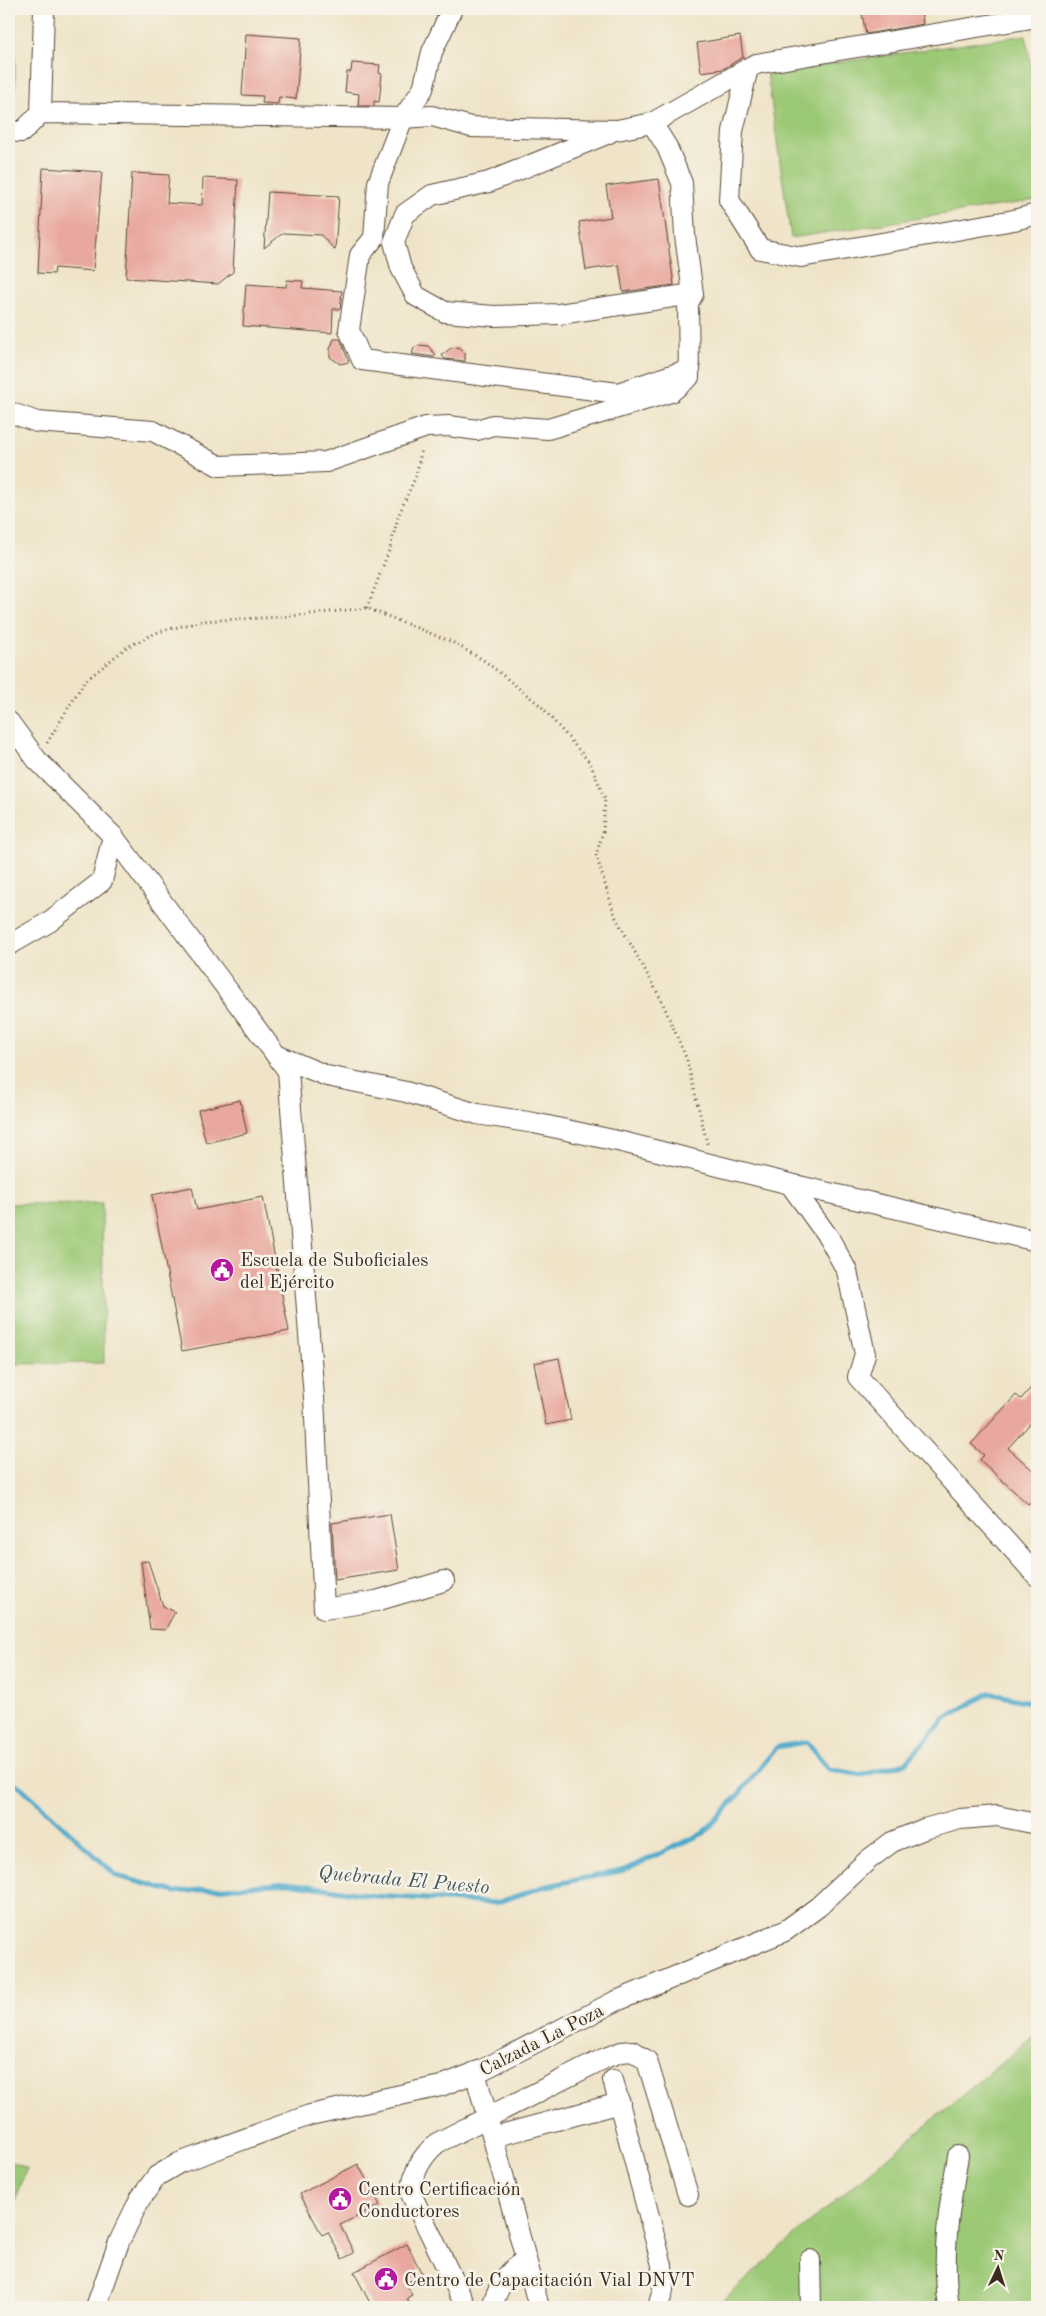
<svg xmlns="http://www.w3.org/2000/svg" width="1046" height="2316" font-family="'Old Standard TT',serif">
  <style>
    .green { fill: #9cc976; stroke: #6c7a4a }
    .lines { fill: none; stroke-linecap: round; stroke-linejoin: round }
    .stream { stroke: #4da9cb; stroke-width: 5 }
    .building { fill: #e9a89f }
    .minor-casing { stroke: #564638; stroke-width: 22 }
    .path { stroke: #564638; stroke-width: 3; stroke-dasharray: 1 4; stroke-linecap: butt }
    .minor { stroke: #fff; stroke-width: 20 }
    .labels { text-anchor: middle; stroke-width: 5; stroke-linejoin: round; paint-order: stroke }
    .poi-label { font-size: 19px; fill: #3b2a1e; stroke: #f7f3e8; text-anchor: start }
    .street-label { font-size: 19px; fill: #3b2a1e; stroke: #f7f3e8 }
    .water-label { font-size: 20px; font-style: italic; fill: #41565b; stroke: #f7f3e8 }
  </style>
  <rect width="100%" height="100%" fill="#f7f3e8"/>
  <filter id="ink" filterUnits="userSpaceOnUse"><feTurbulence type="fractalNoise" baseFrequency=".02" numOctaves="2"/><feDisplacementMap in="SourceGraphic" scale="10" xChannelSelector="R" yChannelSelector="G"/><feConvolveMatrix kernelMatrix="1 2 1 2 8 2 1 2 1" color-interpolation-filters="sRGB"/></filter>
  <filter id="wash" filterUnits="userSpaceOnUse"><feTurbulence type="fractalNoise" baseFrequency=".0096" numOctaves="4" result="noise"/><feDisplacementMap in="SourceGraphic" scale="20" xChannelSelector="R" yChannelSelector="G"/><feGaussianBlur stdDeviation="1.12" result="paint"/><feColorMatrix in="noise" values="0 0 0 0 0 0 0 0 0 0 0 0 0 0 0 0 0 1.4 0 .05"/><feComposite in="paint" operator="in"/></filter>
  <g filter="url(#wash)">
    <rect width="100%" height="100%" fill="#efe4c8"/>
    <g class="green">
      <rect x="9" y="9" width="6" height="78"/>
      <polygon points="1026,35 1037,105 1037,200 791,238 767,73"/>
      <polygon points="102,1203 104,1363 9,1364 9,1204"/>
      <polygon points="1037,2033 1037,2307 715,2307 799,2231"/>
      <polygon points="9,2161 27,2168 9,2219"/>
    </g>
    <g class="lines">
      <polyline class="stream" points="9,1779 24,1790 117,1876 175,1892 288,1883 375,1896 496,1903 542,1887 625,1870 704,1833 739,1794 777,1747 807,1742 829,1769 862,1775 906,1763 944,1719 989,1693 1028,1702 1037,1709"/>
    </g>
    <g id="blocks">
      <g class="building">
        <polygon points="894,9 921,9 923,24 866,34 862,14"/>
        <polygon points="246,34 301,38 296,99 279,97 278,104 262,103 263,96 242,95"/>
        <polygon points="740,36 743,57 723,69 701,72 697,43"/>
        <polygon points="352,63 380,65 379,73 382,74 379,102 374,101 374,106 358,106 359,94 345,92 347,72 351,72"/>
        <polygon points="43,168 102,172 93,271 55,268 54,274 38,273"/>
        <polygon points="132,173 169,175 167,203 202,205 203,178 238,180 233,272 218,284 126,278"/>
        <polygon points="659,179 674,285 623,292 619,265 586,270 579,222 611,217 606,186"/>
        <polygon points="268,192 339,196 335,250 321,235 283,233 264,248"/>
        <polygon points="287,280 303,281 302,288 342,291 340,309 333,309 332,333 243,326 246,284 286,287"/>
        <polygon points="334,339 340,339 349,362 340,364 330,357 330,349"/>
        <polygon points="419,345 428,346 436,355 434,357 412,354 414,348"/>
        <polygon points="458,347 465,353 465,361 445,359 442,355 451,348"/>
        <polygon points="240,1100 247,1133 206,1143 198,1110"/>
        <polygon points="192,1187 197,1210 263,1197 289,1331 182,1351 152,1195"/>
        <polygon points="559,1358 571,1420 546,1425 534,1363"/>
        <polygon points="1037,1381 1037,1416 1008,1448 1037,1474 1037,1506 1031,1501 1028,1504 980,1460 984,1455 971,1444 1016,1395 1021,1399"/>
        <polygon points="390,1514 399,1570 335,1580 332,1523"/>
        <polygon points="148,1561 163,1606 175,1612 165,1630 150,1629 141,1562"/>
        <polygon points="358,2164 380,2205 340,2225 354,2253 342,2259 328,2232 322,2235 300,2194"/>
        <polygon points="407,2244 422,2274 406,2283 412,2295 407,2298 411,2307 372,2307 354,2272"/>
      </g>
    </g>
  </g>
  <g filter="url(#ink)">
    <use href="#blocks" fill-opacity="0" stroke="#564638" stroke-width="1"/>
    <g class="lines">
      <g class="minor-casing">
        <g id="minor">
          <polyline points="452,9 432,52 423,89 403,118 378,183 374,238 360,255 349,330 362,360 618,393 690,369"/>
          <polyline points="748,68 733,131 729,200 760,249 801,257 1014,220 1037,214"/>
          <polyline points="41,113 44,9"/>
          <polyline points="9,131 22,132 41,113 403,118 432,116 471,127 617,130 652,123 756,64 1037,17"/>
          <polyline points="609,133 489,182 432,195 405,214 394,242 401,268 416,296 445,312 494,316 559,314 693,294"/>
          <polyline points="9,412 37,422 153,431 219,466 326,462 426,427 449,426 477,430 493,425 548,429 671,392 689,377 688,303 693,294 685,236 682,183 667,147 652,123"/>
          <polyline points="9,722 37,760 113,836 288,1071 314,1397 324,1609 376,1601 444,1581"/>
          <polyline points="9,945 49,922 102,881 113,836"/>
          <polyline points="276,1055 327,1076 406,1092 477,1114 534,1123 622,1142 790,1184 1037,1241"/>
          <polyline points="790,1184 829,1238 847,1271 865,1354 858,1377 1037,1576"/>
          <polyline points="475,2072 539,2307"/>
          <polyline points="613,2080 662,2265 663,2290 658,2307"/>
          <polyline points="493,2137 620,2103"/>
          <polyline points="810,2260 811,2307"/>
          <polyline points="96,2307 119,2242 140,2199 157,2176 179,2163 310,2115 441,2086 484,2069 614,2002 785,1931 818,1907 868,1860 892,1842 924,1829 960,1819 997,1816 1037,1824"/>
          <path d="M466,2307L412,2196C411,2174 421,2157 437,2143L605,2058L621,2052L633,2051L647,2061L688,2195"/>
          <path d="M492,2307C498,2286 507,2271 526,2260"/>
          <path d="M949,2307C941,2256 949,2207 958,2156"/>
        </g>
      </g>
      <g class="path">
        <polyline points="367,608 390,548 399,514 416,476 422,448"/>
        <polyline points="47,743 84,682 127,647 158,632 202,621 282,617 367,608 452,642 485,661 541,706 590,763 605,799 603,832 596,855 615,916 661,999 687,1060 708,1147"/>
      </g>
      <use href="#minor" class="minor"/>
    </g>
  </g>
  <defs>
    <g id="civic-disc" transform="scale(1.25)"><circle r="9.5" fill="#b5179e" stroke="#f7f3e8"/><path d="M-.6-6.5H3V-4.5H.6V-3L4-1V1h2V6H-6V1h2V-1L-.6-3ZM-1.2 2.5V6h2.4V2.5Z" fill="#fff"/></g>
  </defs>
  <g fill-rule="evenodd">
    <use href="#civic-disc" x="222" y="1270"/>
    <use href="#civic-disc" x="340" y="2199"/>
    <use href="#civic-disc" x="386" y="2279"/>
  </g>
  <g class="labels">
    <g class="poi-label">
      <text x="240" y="1266">Escuela de Suboficiales<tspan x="240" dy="22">del Ejército</tspan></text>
      <text x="358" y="2195">Centro Certificación<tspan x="358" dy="22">Conductores</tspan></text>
      <text x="404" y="2286">Centro de Capacitación Vial DNVT</text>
    </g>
    <g class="street-label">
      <text transform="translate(541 2039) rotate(-27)" y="7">Calzada La Poza</text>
    </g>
    <g class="water-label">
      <text transform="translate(404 1879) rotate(5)" y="7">Quebrada El Puesto</text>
    </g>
  </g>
  <rect width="1046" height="2316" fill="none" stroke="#f7f3e8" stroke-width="30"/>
  <g transform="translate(998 2268) rotate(4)" stroke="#f7f3e8" stroke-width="4" paint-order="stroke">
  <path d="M0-4L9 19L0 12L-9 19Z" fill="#3b2a1e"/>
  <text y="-8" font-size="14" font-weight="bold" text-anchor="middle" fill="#3b2a1e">N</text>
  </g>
</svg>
